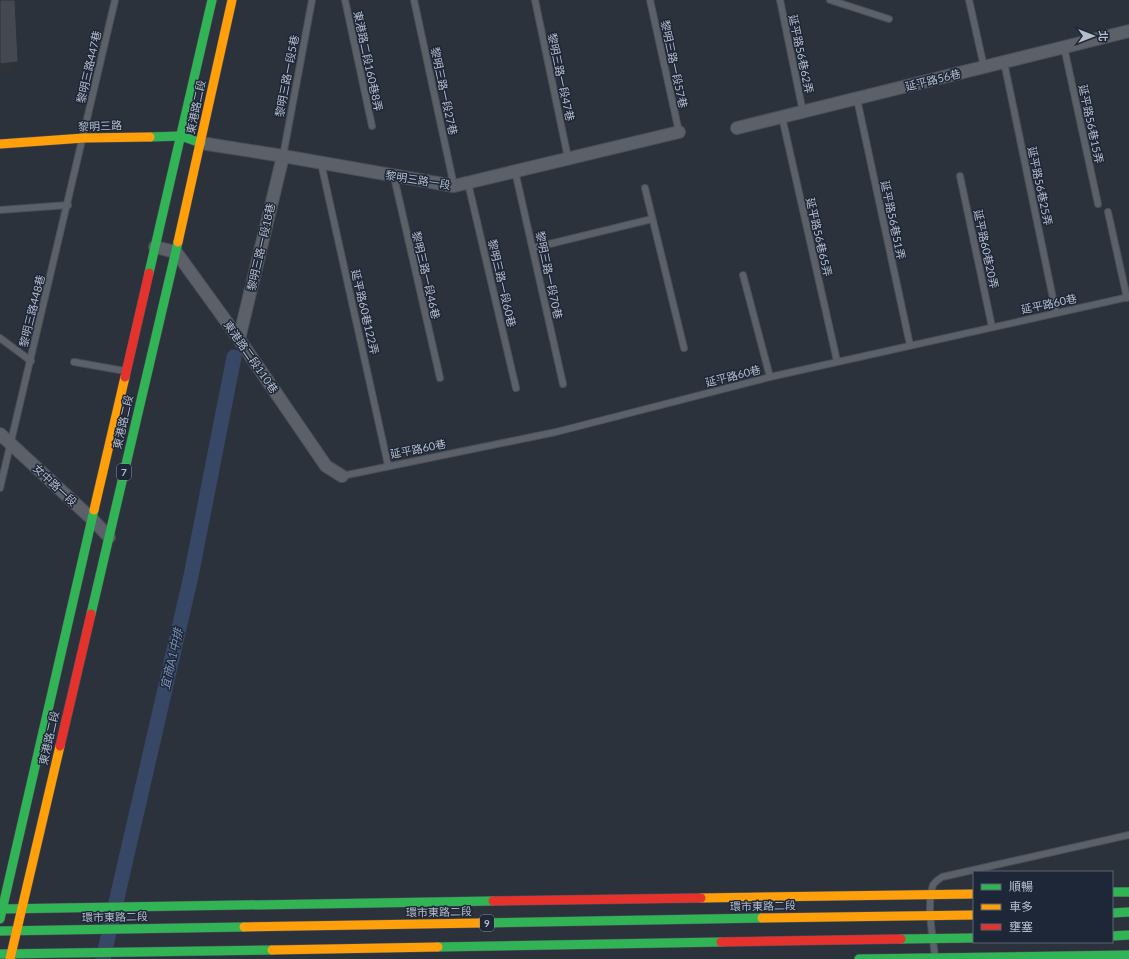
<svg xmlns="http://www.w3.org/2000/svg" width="1129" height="959" font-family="Lato,'Noto Sans TC',sans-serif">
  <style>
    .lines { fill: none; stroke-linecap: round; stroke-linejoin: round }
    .canal { stroke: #374867; stroke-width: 15 }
    .lane-casing { stroke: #4a4e56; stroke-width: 8 }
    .street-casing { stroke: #4a4e56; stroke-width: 14 }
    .fast-casing { stroke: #4a4e56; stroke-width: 10 }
    .slow-casing { stroke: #4a4e56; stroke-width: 10 }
    .jam-casing { stroke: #4a4e56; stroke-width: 10 }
    .lane { stroke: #5c6069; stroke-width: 6 }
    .street { stroke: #5c6069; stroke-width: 12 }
    .fast { stroke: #30b455; stroke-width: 9 }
    .slow { stroke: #ff9f0a; stroke-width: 9 }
    .jam { stroke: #e5322d; stroke-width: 9 }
    .shaded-wall { fill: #2f3239 }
    .building { fill: #434851; stroke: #2f3239 }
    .labels { text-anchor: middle; stroke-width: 3; stroke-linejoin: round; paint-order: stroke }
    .shield { fill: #1e2738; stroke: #8891a0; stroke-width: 1 }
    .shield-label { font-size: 10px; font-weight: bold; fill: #b6becc }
    .street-label { font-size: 11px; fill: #b6becc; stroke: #1e2738 }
    .water-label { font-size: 12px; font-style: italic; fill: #7c91b5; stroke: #1e2738 }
  </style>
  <rect width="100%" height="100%" fill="#2c323c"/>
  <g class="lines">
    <polyline class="canal" points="103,959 191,576 234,357"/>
    <g class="lane-casing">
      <g id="lane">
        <polyline points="345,0 372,126"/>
        <polyline points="414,0 454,186"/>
        <polyline points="535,0 568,158"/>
        <polyline points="650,0 679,132"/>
        <polyline points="780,0 803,112"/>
        <polyline points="830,0 889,19"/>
        <polyline points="969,0 984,67"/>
        <polyline points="1064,47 1098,204"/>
        <polyline points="1004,62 1056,313"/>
        <polyline points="857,99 910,345"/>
        <polyline points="782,117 837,361"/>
        <polyline points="283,156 312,0"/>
        <polyline points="321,163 388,465"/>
        <polyline points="515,171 563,384"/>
        <polyline points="960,176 992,327"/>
        <polyline points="394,177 440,378"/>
        <polyline points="468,183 516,388"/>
        <polyline points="645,188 684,348"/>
        <polyline points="0,210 68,205"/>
        <polyline points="1108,212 1127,298"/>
        <polyline points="533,248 652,219"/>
        <polyline points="743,275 770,377"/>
        <polyline points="0,338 31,361"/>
        <polyline points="74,362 125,371"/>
        <polyline points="342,476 556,432 770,377 1129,297"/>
        <polyline points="0,488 115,0"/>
        <path d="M935,957C933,935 926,907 933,885C935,882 939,879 942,877L1129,835"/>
      </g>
    </g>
    <g class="street-casing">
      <g id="street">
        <polyline points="737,128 1129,31"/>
        <polyline points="201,143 283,156 454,186 679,132"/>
        <polyline points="155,247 176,252 239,339 326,466 342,476"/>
        <polyline points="239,339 283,156"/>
        <polyline points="0,434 92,519 109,537"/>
      </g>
    </g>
    <g class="fast-casing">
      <g id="fast">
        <polyline points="150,137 181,136 201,143"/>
        <polyline points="149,273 212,0"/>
        <polyline points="91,614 178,242"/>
        <polyline points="1112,892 1129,892"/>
        <polyline points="0,909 493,901"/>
        <polyline points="1112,913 1129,912"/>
        <polyline points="0,919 94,510"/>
        <polyline points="481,923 762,918"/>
        <polyline points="0,931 244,927"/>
        <polyline points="1112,936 1129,935"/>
        <polyline points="901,939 974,938"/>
        <polyline points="438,947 721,942"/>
        <polyline points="1,954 272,950"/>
        <polyline points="859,959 1129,955"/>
      </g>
    </g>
    <g class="slow-casing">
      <g id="slow">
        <polyline points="0,144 84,138 150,137"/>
        <polyline points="178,242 232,0"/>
        <polyline points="94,510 125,377"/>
        <polyline points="701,898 974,894"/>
        <polyline points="762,918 974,915"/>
        <polyline points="244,927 481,923"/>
        <polyline points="272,950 438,947"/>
        <polyline points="10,959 60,746"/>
      </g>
    </g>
    <g class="jam-casing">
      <g id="jam">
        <polyline points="125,377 149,273"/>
        <polyline points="60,746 91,614"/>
        <polyline points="493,901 701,898"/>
        <polyline points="721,942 901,939"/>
      </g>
    </g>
    <use href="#lane" class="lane"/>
    <use href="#street" class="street"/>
    <use href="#fast" class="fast"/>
    <use href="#slow" class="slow"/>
    <use href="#jam" class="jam"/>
  </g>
  <polygon class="shaded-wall" points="18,62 11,73 0,74 0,64"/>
  <polygon class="building" points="0,0 15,0 18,62 0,64"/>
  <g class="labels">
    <g class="shield">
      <rect x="117" y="464" width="14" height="16" rx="3"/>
      <rect x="480" y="915" width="14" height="16" rx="3"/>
    </g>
    <g class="shield-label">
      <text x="124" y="476">7</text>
      <text x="487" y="927">9</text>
    </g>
    <g class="street-label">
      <text transform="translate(801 54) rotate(78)" y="4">延平路56巷62弄</text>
      <text transform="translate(368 61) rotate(78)" y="4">東港路二段160巷8弄</text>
      <text transform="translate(674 64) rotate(78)" y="4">黎明三路一段57巷</text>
      <text transform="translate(89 67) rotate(-77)" y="4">黎明三路447巷</text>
      <text transform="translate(287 76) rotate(-79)" y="4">黎明三路一段5巷</text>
      <text transform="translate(561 77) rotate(78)" y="4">黎明三路一段47巷</text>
      <text transform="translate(933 80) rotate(-14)" y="4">延平路56巷</text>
      <text transform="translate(444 91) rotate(78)" y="4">黎明三路一段27巷</text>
      <text transform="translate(196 107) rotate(-78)" y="4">東港路二段</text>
      <text transform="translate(1091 124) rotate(78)" y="4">延平路56巷15弄</text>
      <text transform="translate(100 126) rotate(-2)" y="4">黎明三路</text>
      <text transform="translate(418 180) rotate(9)" y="4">黎明三路一段</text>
      <text transform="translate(1040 186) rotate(78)" y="4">延平路56巷25弄</text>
      <text transform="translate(893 220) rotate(78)" y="4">延平路56巷51弄</text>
      <text transform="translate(819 237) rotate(77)" y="4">延平路56巷65弄</text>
      <text transform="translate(261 247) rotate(-77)" y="4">黎明三路一段18巷</text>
      <text transform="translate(986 249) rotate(78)" y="4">延平路60巷20弄</text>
      <text transform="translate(426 275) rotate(77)" y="4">黎明三路一段46巷</text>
      <text transform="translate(549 275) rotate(78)" y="4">黎明三路一段70巷</text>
      <text transform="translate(502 283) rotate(77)" y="4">黎明三路一段60巷</text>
      <text transform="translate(1049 304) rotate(-12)" y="4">延平路60巷</text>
      <text transform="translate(32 311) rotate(-76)" y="4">黎明三路448巷</text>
      <text transform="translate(365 312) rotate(77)" y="4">延平路60巷122弄</text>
      <text transform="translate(251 357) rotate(55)" y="4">東港路二段110巷</text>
      <text transform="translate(733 376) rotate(-14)" y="4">延平路60巷</text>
      <text transform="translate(123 422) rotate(-77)" y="4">東港路二段</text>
      <text transform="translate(418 449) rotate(-11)" y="4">延平路60巷</text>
      <text transform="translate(55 485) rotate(43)" y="4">女中路一段</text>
      <text transform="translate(49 738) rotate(-77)" y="4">東港路二段</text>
      <text transform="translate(763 906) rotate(-1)" y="4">環市東路二段</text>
      <text transform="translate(439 912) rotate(-1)" y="4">環市東路二段</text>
      <text transform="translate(115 917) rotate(-1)" y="4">環市東路二段</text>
    </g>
    <g class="water-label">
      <text transform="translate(172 659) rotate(-77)" y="4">宜商A1中排</text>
    </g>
  </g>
  <rect x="973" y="871" width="140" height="72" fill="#1e2738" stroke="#5b6373"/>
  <rect x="981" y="884" width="20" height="6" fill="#30b455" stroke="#5b6373"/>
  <text x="1009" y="891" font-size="12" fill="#b6becc">順暢</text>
  <rect x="981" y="904" width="20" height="6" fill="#ff9f0a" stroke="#5b6373"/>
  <text x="1009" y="911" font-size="12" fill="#b6becc">車多</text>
  <rect x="981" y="924" width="20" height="6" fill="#e5322d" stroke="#5b6373"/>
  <text x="1009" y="931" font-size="12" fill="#b6becc">壅塞</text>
  <g transform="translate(1093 36) rotate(90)" stroke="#1e2738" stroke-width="3" paint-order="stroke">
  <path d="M0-3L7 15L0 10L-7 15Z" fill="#b6becc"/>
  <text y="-6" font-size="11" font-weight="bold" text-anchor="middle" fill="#b6becc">北</text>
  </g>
</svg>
